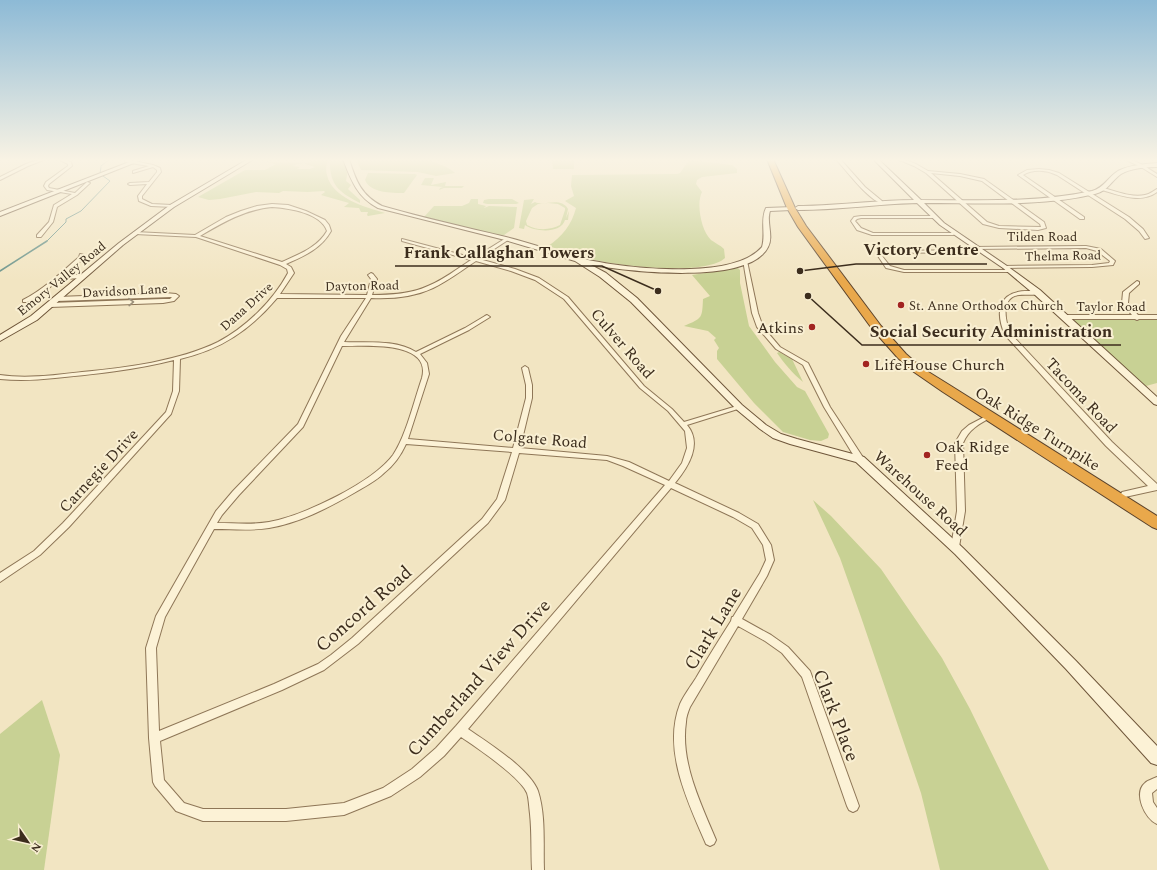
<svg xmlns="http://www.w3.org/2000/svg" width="1157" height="870" font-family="Spectral,serif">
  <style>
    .green { fill: #c8d194; fill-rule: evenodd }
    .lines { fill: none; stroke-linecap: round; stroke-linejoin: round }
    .stream-far1 { stroke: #6a938a; stroke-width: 1 }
    .stream { stroke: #6a938a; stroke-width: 1.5 }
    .street-casing { stroke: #8e7657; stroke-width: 2 }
    .secondary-casing { stroke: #6f563a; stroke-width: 2 }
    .highway-casing { stroke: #5b432c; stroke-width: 2 }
    .street { fill: #fcf2d6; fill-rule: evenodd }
    .secondary { fill: #fcf2d6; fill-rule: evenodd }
    .highway { fill: #e9a84b; fill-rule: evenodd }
    .oneway { stroke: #9c907a }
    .poi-dot { fill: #a22421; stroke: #f9efd2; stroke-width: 1.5 }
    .labels { text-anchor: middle; stroke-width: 4; stroke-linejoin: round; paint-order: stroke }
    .far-street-label { font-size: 13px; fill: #3c2d1d; stroke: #f9efd2 }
    .far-poi-label { font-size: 13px; fill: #3c2d1d; stroke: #f9efd2; text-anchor: start }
    .poi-label { font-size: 16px; fill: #3c2d1d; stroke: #f9efd2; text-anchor: start }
    .street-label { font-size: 16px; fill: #3c2d1d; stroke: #f9efd2 }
    .near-street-label { font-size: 19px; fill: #3c2d1d; stroke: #f9efd2 }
    .leader { fill: none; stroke: #3c2d1d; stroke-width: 1.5 }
    .callout-dot { fill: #3c2d1d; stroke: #f9efd2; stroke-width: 1.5 }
    .callout-label { font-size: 17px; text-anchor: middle; font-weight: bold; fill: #3c2d1d; stroke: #f9efd2; stroke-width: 4; stroke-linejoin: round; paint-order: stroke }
  </style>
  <rect width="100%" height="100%" fill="#f2e5c2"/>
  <g class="green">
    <path d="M262,159H267L265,161H269L268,162C281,163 292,162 304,163L297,164L293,166L300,167L297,169H310L315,167L305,164V163H309L314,159H327C327,164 325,170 327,175C332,198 365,207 385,213L368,216L367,215L368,212H361L359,208L344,207L349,203L321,195L325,192L324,191L308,192L283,191L279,193L256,192L220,199L209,200L198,197L245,170H265L276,164L266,162L268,161H259Z"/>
    <path d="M330,159L344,160L343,163L348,170L346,181L351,185L348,189L360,200V203C339,192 329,185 330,159Z"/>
    <path d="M356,159C386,159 431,152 455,173L436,176L418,172L361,170Z"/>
    <polygon points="552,159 574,159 574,169 553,169"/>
    <path d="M689,160L732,165L737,169V173L702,177L697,180L696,184L702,192C696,203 701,231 711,240C715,243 720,245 724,249L725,258C706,276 621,266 595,260C579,256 564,251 548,246C562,237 572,224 576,208L565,201L574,196L571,186L572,175L677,174L680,173Z"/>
    <path d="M368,173L415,174L417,175L404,193C392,193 370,193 365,180Z"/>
    <polygon points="425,178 434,178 431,185 446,182 445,186 464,186 462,188 444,188 439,190 440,188 443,187 421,185"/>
    <polygon points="471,199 478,199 478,204 486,206 484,208 489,206 517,207 514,228 504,235 496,235 424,217 434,206 462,206 469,203"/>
    <polygon points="489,199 512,199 519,203 516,204 487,204 483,203 484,200"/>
    <path d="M534,199L531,204L535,202C544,207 560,196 568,209L566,218L569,211L568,220H565C561,234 535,232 525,225L524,229L519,228L524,200ZM548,203L558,204L565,208V210L560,225C551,230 537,231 527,225L526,221L532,208L538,204Z"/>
    <path d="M738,268L740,270V283L749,326L775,362L797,387L805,391L829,434L828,438L821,441L810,440L783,432L754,403L717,359V351L719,348L714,340L716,338L708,331L684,326C703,318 702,318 703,299L710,296L692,275Z"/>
    <polygon points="1157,318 1157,383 1146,386 1074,322 1075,320"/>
    <path d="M779,352L792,359L803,382C793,374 784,363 777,353Z"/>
    <polygon points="813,500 831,516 881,569 942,658 970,709 1049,870 940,870 921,793 861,617 840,558"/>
    <polygon points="42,700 60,755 44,870 0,870 0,734"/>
  </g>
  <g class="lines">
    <g class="stream-far1">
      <polyline points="101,166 110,159"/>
      <polyline points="100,174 101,167"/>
      <polyline points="46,242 66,222 66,219 81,211 110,181 103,176"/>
    </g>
    <polyline class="stream" points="0,271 47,241"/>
    <g class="street-casing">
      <g id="street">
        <polygon points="40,159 46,159 28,166 0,180 0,177 26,164"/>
        <polygon points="58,159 64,159 71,162 72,166 49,184 48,186 49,188 75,193 87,182 90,183 77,195 57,207 53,222 41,237 37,237 37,235 49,222 54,205 72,194 47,190 44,186 46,182 68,166 68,164"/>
        <polygon points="126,159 131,159 129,160 153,165 160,168 161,172 142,196 142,199 152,204 172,205 174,206 173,207 151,206 139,201 138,196 147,184 130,185 128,184 130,183 149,182 157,172 157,170 153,167 133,173 133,171 149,166 125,162"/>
        <path d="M836,159H840L865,187L882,201V203C870,202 845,169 836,159Z"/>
        <path d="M897,159H903L916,164L928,171L960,174L984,179L1044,222L1046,228L1038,230L999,228L983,224L926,173L914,166ZM931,173L960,176L982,181L1040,224L1041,227L999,226L987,222Z"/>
        <path d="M1124,159C1136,159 1147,168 1157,174V177L1141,167Z"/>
        <path d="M1039,169L1049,170L1059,173L1129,217L1143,229L1149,238L1145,239L1139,231L1125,219L1057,175C1046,170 1033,169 1023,175L1084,217V219H1080L1018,175L1027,170Z"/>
        <path d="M1103,188C1116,191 1131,198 1145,195C1150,194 1153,191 1157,189V192C1141,204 1119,195 1102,190L1101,189Z"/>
        <path d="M272,204L288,205L306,211L325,220L329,225L331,231C321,249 304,256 286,264L291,267L294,273L280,294L367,295L371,279L368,275L371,273L373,274L377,279L372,295C391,295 411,294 428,286C443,280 457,269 471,260L402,241V239L474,258L506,238L508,239V240L479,259L515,269L539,278L568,297L644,386L672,409L684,422L737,406H741L742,407L741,408L687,425C703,444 688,467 675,483L739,513L758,524L771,545L774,560L767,576L742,619L771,635L788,647L810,671L859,806L857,810L853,812L849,810L847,806L802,677L782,653L765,641L738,626L690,707C688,712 686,717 686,722C680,762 701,804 716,840L714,844L710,846L706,844C688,802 662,750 680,704C684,695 691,686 696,678C707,659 719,640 731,621L732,617H733L760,573L766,560L763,545L752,528L733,517L671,488L468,729C487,742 530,769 538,791C546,816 543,845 544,870H532C531,851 532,833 530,814C529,807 529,799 527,793C520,777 476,747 461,737L444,756L420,777L391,796L344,815L286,821H203L176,811L155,786L153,782L149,738L146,648L156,616L216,511L233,491L298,424L341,336L366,298H277C250,330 222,349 180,359L179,391L171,414L69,527L40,555L0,582V573L34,551L63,523L166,412L173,391L174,360C135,370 95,374 55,378C37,380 19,381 0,379V375C27,379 55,375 82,372C125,368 179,361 218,342C246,327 273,301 288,273L287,269L280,265L196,237L135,234L133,233L135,232L195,235L226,217L241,211L257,206ZM272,207C289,208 321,213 327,231C317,248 299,254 282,262L200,236C224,222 244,210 272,207ZM476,261L511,271L535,280L564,299L640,388L668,411L685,431L687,448L682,463L669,481L629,462L607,456L520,448L532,398V385L528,368L525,366L522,368L526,385V398L513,448L408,439L429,374L427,363L420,354L469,330L490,317L487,315L485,316L465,328L416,352C395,339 367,343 344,342L371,298C392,299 414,297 433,288C448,281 462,270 476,261ZM342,346C364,346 432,340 422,378C414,401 406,436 393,455C372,483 303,516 269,522C252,525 234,523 217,523L222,515L239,495L303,427ZM406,444L512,452L497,499L482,519L352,638L331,655L318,664L274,684L159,731L156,648L165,617L214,529C232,529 251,531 269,528C299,523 328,508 354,493C364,487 376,481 384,473C394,465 401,455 406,444ZM519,453L607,460L623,466L665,485L456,726L436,748L412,769L383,788L344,803L286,809H203L184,803L164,780L160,741L282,690L324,670L358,644L488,523L505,500Z"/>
        <polygon points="861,216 934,216 936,217 934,218 861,218 857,219 855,221 861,228 873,233 953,233 955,234 953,235 872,235 857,230 851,221 854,217"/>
        <polygon points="1086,246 1101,249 1115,261 1113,265 1092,267 1005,268 1003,268 1003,266 1092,265 1109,263 1110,261 1097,251 1086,248 974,249 972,248 974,247"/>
        <polygon points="980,250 982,251 982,252 886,253 882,255 882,256 890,266 904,270 1010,270 1012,271 1010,272 904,272 886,268 878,256 878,253 885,251"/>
        <path d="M80,254L84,255L83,259L64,275H82L84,276V278L61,279L35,298L27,302H23V300C44,289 61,273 79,257Z"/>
        <polygon points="743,260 747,261 758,313 763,327 780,347 808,363 830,407 864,459 863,461 857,461 824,407 803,365 776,349 757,327 752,313"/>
        <polygon points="1137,281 1139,282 1139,284 1129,293 1128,303 1138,315 1157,315 1157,319 1139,319 1137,320 1135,319 1065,319 1062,317 1065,315 1132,315 1122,303 1123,292"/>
        <path d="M1028,291H1038L1041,293C1035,296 1026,294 1019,295C1000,297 1005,322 1011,334L1112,442L1157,484V490L1125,497L1122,496L1121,494L1122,492L1148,486L1106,446L1005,335C995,312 998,291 1028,291Z"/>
        <polygon points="165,293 176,294 179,296 174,301 163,303 50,307 47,305 50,303 163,299 170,299 172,297 57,301 54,299 57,297"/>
        <path d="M990,414L992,415L993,416L992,417C979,424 969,429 963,443L965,511L959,547L958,549L955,550L952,549L951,547L957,511L955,443L962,431L969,425Z"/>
        <path d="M1157,777V789L1152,793L1153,802L1157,808V824C1145,819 1133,793 1145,783C1148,780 1153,779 1157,777Z"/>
      </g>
    </g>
    <g class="secondary-casing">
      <g id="secondary">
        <polygon points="137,159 144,159 0,216 0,212"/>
        <polygon points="248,159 254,159 174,207 123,245 37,320 0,341 0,335 31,316 119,243 170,205"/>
        <path d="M343,159H349C356,181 361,195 382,206C423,218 465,227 506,237C534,244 561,254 588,260C627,268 733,281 762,247C766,234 760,220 766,208L793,207V209L791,210L770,211C766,222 774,236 768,247C749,286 626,271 591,265L606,273L637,298L742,405L766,425L781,434L797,439L864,457L963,548L1076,661L1157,746V765L1151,763L1066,669L955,554L856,462L790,444L773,438L760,429L736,409L631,302L600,277L575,261L505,240L378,208C357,197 351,180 343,159Z"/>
        <path d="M873,159H878L921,200C977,200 1036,203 1092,191C1104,188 1108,177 1118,171C1129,165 1145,164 1157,163V167C1146,167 1131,168 1121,174C1111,181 1108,191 1095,194C1040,207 981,203 924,203L944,223L1007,266L1040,290L1157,397V405L1154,404L1034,294L1003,268L940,225L917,203C877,204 838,210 798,210L795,208L798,206C837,206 875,200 914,200Z"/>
      </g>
    </g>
    <g class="highway-casing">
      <polygon id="highway" points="767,159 773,159 795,208 806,226 881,326 906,354 922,368 951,386 1157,516 1157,529 1152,527 943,392 914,372 898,358 873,330 798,227 787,208"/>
    </g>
    <use href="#street" class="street"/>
    <use href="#secondary" class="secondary"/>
    <use href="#highway" class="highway"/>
  </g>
  <defs><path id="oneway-chevron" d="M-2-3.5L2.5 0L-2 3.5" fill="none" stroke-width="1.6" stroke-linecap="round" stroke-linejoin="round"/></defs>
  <use class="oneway" href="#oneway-chevron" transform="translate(131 302) rotate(-2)"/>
  <linearGradient id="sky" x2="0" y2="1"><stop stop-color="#8dbad6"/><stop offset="0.57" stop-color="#f9f3e4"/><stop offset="1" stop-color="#f9f3e4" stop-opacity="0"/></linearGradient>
  <rect width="1157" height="281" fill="url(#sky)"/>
  <g class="poi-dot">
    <circle cx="901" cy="305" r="4"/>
    <circle cx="812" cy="327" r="4"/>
    <circle cx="866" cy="364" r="4"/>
    <circle cx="927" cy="455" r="4"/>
  </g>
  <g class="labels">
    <g class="far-street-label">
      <text x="1042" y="241">Tilden Road</text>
      <text transform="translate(1063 255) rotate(-1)" y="5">Thelma Road</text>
      <text transform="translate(61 278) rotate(-39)" y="5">Emory Valley Road</text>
      <text transform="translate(362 285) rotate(-1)" y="5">Dayton Road</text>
      <text transform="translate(125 290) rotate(-3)" y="5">Davidson Lane</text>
      <text transform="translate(246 306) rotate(-42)" y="5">Dana Drive</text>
      <text x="1111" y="311">Taylor Road</text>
    </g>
    <g class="far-poi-label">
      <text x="909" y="310">St. Anne Orthodox Church</text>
    </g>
    <g class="poi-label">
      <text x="804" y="333" text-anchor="end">Atkins</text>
      <text x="874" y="370">LifeHouse Church</text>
      <text x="935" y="452">Oak Ridge<tspan x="935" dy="18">Feed</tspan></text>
    </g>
    <g class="street-label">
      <text transform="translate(623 343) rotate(49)" y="6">Culver Road</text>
      <text transform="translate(1082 395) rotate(47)" y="6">Tacoma Road</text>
      <text transform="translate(1038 428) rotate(32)" y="6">Oak Ridge Turnpike</text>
      <text transform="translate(540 438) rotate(5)" y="6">Colgate Road</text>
      <text transform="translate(98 470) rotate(-47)" y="6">Carnegie Drive</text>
      <text transform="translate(921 493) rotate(42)" y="6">Warehouse Road</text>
    </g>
    <g class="near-street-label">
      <text transform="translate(363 608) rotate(-41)" y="7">Concord Road</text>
      <text transform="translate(712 628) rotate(-59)" y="7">Clark Lane</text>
      <text transform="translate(478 677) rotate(-48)" y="7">Cumberland View Drive</text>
      <text transform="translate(837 715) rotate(69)" y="7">Clark Place</text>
    </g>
  </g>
  <path class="leader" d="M800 271L856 264H987M658 291L602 266H395M808 296L862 345H1121"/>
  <g class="callout-dot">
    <circle cx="800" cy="271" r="4"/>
    <circle cx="658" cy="291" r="4"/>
    <circle cx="808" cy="296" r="4"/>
  </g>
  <g class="callout-label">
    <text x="921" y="255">Victory Centre</text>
    <text x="499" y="258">Frank Callaghan Towers</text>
    <text x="991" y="337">Social Security Administration</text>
  </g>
  <g transform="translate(28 842) rotate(124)" stroke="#f9efd2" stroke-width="3" paint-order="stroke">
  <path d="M0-3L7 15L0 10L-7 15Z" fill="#3c2d1d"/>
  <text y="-6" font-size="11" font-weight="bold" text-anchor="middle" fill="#3c2d1d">N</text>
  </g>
</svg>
